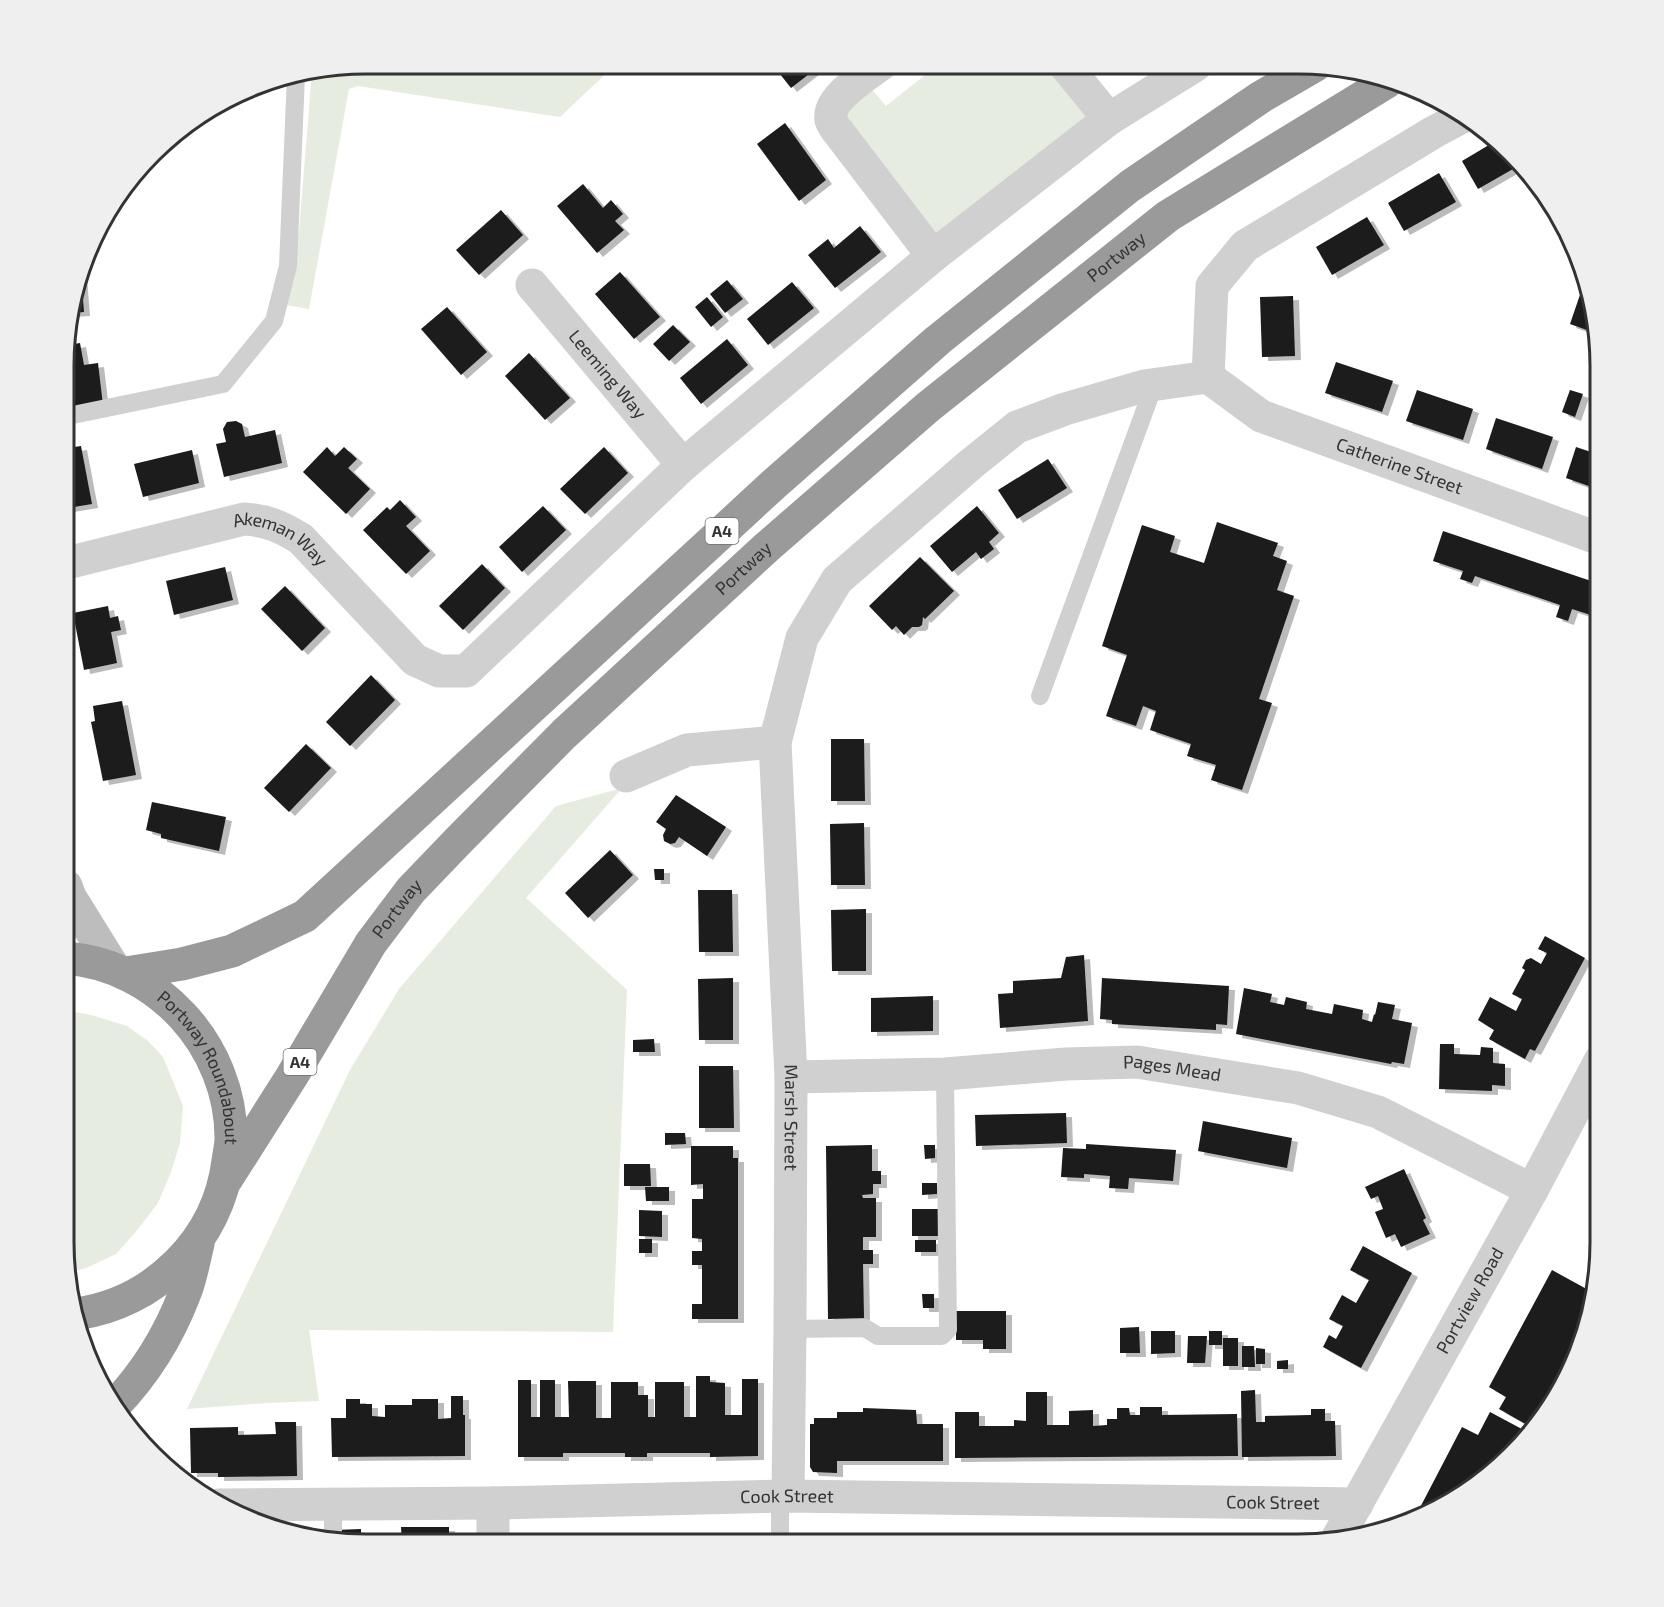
<svg xmlns="http://www.w3.org/2000/svg" width="1664" height="1607" font-family="'Exo 2',sans-serif">
  <style>
    .green { fill: #e6ecdf }
    .building { fill: #1a1a1a; filter: url(#shadow) }
    .lines { fill: none; stroke-linecap: round; stroke-linejoin: round }
    .lane { stroke: #d0d0d0; stroke-width: 18 }
    .street { stroke: #d0d0d0; stroke-width: 33 }
    .secondary { stroke: #bdbdbd; stroke-width: 33 }
    .highway { stroke: #9a9a9a; stroke-width: 33 }
    .labels { text-anchor: middle; stroke-width: 6; stroke-linejoin: round; paint-order: stroke }
    .shield { fill: #fff; stroke: #707070; stroke-width: 1.5 }
    .shield-label { font-size: 16px; font-weight: bold; fill: #333 }
    .street-label { font-size: 18px; fill: #333; stroke: #fff }
    .rim { fill: none; stroke: #333; stroke-width: 3 }
  </style>
  <defs>
    <filter id="shadow"><feDropShadow dx="6" dy="4" stdDeviation="0" flood-color="#0004"/></filter>
  </defs>
  <rect width="100%" height="100%" fill="#fff"/>
  <g class="green">
    <polygon points="366,63 616,64 560,117 358,86 349,89 309,309 281,304 299,231 312,72"/>
    <polygon points="915,64 927,64 932,70 939,65 1051,65 1089,114 937,236 846,119 847,106 869,86 886,106 924,76"/>
    <polygon points="622,788 526,898 627,990 613,1332 309,1330 319,1401 267,1403 187,1409 350,1070 399,989 556,806"/>
    <polygon points="65,1010 91,1015 127,1026 148,1041 163,1057 183,1106 180,1143 171,1172 158,1203 138,1229 116,1254 86,1268 67,1273 64,1261"/>
  </g>
  <g class="building">
    <polygon points="772,64 822,64 791,88"/>
    <polygon points="1109,65 1123,65 1113,71"/>
    <polygon points="785,123 826,180 799,201 757,144"/>
    <polygon points="1494,142 1520,165 1478,189 1462,161"/>
    <polygon points="1439,173 1456,202 1404,231 1388,203"/>
    <polygon points="583,184 603,208 611,200 623,214 615,221 624,230 597,253 557,206"/>
    <polygon points="501,210 523,235 479,275 456,250"/>
    <polygon points="1367,217 1384,245 1332,275 1316,247"/>
    <polygon points="860,226 881,252 835,288 808,255 828,239 834,248"/>
    <polygon points="620,272 660,317 634,339 595,294"/>
    <polygon points="81,274 84,312 69,313 69,307"/>
    <polygon points="727,280 743,299 725,313 710,294"/>
    <polygon points="1585,280 1589,297 1598,334 1570,324"/>
    <polygon points="792,282 814,308 768,345 747,319"/>
    <polygon points="1293,296 1295,356 1262,357 1260,297"/>
    <polygon points="707,297 723,317 711,327 695,307"/>
    <polygon points="447,307 487,352 461,375 421,329"/>
    <polygon points="673,325 690,342 669,361 653,344"/>
    <polygon points="727,339 748,365 701,404 680,378"/>
    <polygon points="80,343 84,365 98,363 103,405 68,410 69,345"/>
    <polygon points="529,353 570,398 545,420 505,376"/>
    <polygon points="1336,362 1393,381 1382,412 1325,393"/>
    <polygon points="1417,390 1473,409 1463,440 1406,421"/>
    <polygon points="1570,390 1583,394 1575,417 1562,412"/>
    <polygon points="1496,418 1553,437 1542,469 1486,449"/>
    <polygon points="236,421 242,424 245,437 275,430 282,463 224,477 216,444 226,442 223,429 227,422"/>
    <polygon points="81,446 92,504 68,508 68,448"/>
    <polygon points="327,447 335,456 344,447 357,459 348,468 370,489 346,514 303,472"/>
    <polygon points="604,447 628,473 585,514 560,489"/>
    <polygon points="1576,447 1600,455 1600,490 1566,478"/>
    <polygon points="192,450 199,483 143,497 134,464"/>
    <polygon points="1048,459 1067,488 1017,519 998,490"/>
    <polygon points="400,500 416,517 406,526 430,551 406,574 363,530 387,507 390,510"/>
    <polygon points="543,506 566,530 522,572 499,547"/>
    <polygon points="977,506 999,533 989,542 994,549 981,559 976,552 952,572 930,546"/>
    <polygon points="1217,522 1278,543 1273,556 1287,561 1277,590 1294,596 1259,699 1272,703 1242,790 1211,780 1216,765 1187,756 1191,744 1150,730 1156,711 1143,706 1136,726 1106,716 1127,655 1102,646 1142,525 1175,536 1170,552 1204,563"/>
    <polygon points="1443,531 1600,584 1600,618 1572,609 1568,621 1556,617 1560,605 1475,576 1472,583 1460,579 1463,571 1433,561"/>
    <polygon points="920,557 954,591 925,619 923,617 922,625 919,627 912,627 904,635 896,626 892,630 869,606"/>
    <polygon points="482,564 505,588 463,630 439,606"/>
    <polygon points="225,567 233,600 174,615 166,581"/>
    <polygon points="285,586 325,628 302,651 261,609"/>
    <polygon points="108,606 110,618 118,616 121,630 111,632 117,663 84,670 73,613"/>
    <polygon points="371,675 395,700 350,746 326,722"/>
    <polygon points="122,701 136,775 103,781 91,722 95,721 93,706"/>
    <polygon points="831,739 864,739 865,801 831,801"/>
    <polygon points="306,744 331,768 289,812 264,788"/>
    <polygon points="676,795 726,827 707,856 679,837 675,843 670,844 664,841 663,835 666,829 656,822"/>
    <polygon points="152,802 226,817 219,851 161,838 161,834 146,830"/>
    <polygon points="864,823 865,885 831,885 830,824"/>
    <polygon points="610,850 633,875 588,918 565,893"/>
    <polygon points="654,869 664,869 664,880 655,880"/>
    <polygon points="698,890 732,890 733,952 699,952"/>
    <polygon points="866,909 866,971 832,971 831,910"/>
    <polygon points="1545,936 1585,958 1535,1051 1530,1049 1525,1059 1489,1039 1494,1030 1478,1020 1490,997 1516,1011 1522,999 1512,994 1525,970 1522,968 1526,960 1531,958 1541,964 1547,953 1538,949"/>
    <polygon points="1084,955 1088,1021 1000,1028 998,994 1013,993 1013,981 1061,978 1066,957"/>
    <polygon points="733,978 733,1040 699,1040 698,979"/>
    <polygon points="1102,978 1229,986 1227,1025 1216,1024 1216,1030 1112,1024 1112,1020 1100,1019"/>
    <polygon points="1244,988 1272,994 1270,1002 1284,1005 1286,997 1307,1002 1306,1009 1332,1014 1334,1004 1363,1010 1362,1019 1372,1022 1374,1014 1375,1015 1378,1002 1395,1005 1392,1019 1412,1023 1404,1064 1392,1062 1391,1064 1236,1034"/>
    <polygon points="933,996 933,1031 871,1032 871,998"/>
    <polygon points="654,1039 655,1052 633,1052 633,1040"/>
    <polygon points="1440,1044 1454,1044 1454,1054 1480,1055 1481,1047 1493,1048 1493,1063 1505,1064 1505,1086 1492,1085 1492,1091 1439,1089"/>
    <polygon points="699,1066 733,1066 734,1128 699,1128"/>
    <polygon points="1066,1113 1067,1143 976,1146 975,1115"/>
    <polygon points="1203,1121 1292,1138 1287,1168 1198,1151"/>
    <polygon points="665,1133 685,1133 686,1144 665,1145"/>
    <polygon points="1086,1144 1176,1150 1173,1181 1129,1178 1128,1189 1109,1188 1110,1176 1084,1174 1084,1178 1061,1177 1063,1148 1086,1149"/>
    <polygon points="872,1145 872,1171 881,1171 881,1184 873,1184 873,1194 862,1195 863,1198 876,1198 876,1237 863,1237 863,1250 873,1250 873,1264 863,1264 864,1318 828,1319 826,1146"/>
    <polygon points="924,1145 935,1145 935,1158 925,1159"/>
    <polygon points="691,1146 733,1146 733,1158 738,1158 738,1319 692,1319 692,1304 702,1304 702,1265 692,1265 692,1251 702,1251 702,1239 692,1238 692,1199 703,1199 703,1184 691,1185"/>
    <polygon points="624,1164 650,1164 651,1186 624,1186"/>
    <polygon points="1404,1169 1426,1218 1423,1220 1430,1234 1401,1247 1395,1234 1386,1238 1375,1212 1383,1209 1378,1196 1371,1199 1365,1187"/>
    <polygon points="922,1183 937,1183 937,1194 922,1195"/>
    <polygon points="645,1187 669,1187 669,1201 646,1201"/>
    <rect x="912" y="1209" width="27" height="27"/>
    <polygon points="639,1210 662,1211 662,1237 639,1236"/>
    <rect x="639" y="1239" width="13" height="14"/>
    <rect x="915" y="1240" width="21" height="12"/>
    <polygon points="1363,1246 1412,1273 1361,1368 1323,1347 1329,1335 1336,1339 1343,1326 1329,1319 1342,1295 1356,1303 1369,1280 1350,1270"/>
    <polygon points="1552,1270 1592,1292 1570,1376 1541,1418 1537,1416 1531,1427 1499,1409 1506,1397 1489,1387"/>
    <polygon points="922,1294 934,1294 934,1308 923,1308"/>
    <polygon points="956,1311 1006,1311 1006,1349 983,1349 983,1340 956,1340"/>
    <polygon points="1139,1327 1140,1353 1120,1353 1120,1328"/>
    <polygon points="1151,1331 1175,1331 1175,1353 1151,1354"/>
    <rect x="1209" y="1331" width="13" height="14"/>
    <polygon points="1188,1336 1207,1336 1205,1363 1187,1363"/>
    <rect x="1223" y="1338" width="15" height="28"/>
    <polygon points="1242,1346 1254,1346 1255,1367 1242,1367"/>
    <polygon points="1256,1348 1265,1349 1265,1364 1256,1364"/>
    <polygon points="1288,1360 1288,1369 1277,1369 1277,1361"/>
    <polygon points="696,1376 710,1376 710,1382 725,1383 725,1415 742,1415 742,1379 758,1379 758,1456 710,1457 710,1453 647,1453 647,1457 625,1457 625,1453 563,1453 563,1457 518,1457 518,1380 531,1380 531,1417 540,1417 540,1380 555,1380 555,1417 569,1417 568,1381 596,1381 596,1418 611,1418 611,1382 638,1382 638,1395 648,1395 648,1417 655,1417 655,1382 684,1382 684,1417 696,1417"/>
    <polygon points="1255,1390 1256,1422 1265,1422 1265,1416 1311,1415 1311,1409 1325,1409 1325,1421 1335,1421 1336,1456 1242,1457 1241,1391"/>
    <polygon points="1026,1392 1047,1392 1047,1425 1069,1425 1069,1411 1093,1410 1093,1426 1107,1425 1107,1419 1117,1419 1117,1408 1129,1408 1130,1415 1140,1415 1140,1407 1162,1407 1162,1415 1237,1414 1238,1456 955,1458 955,1412 979,1412 979,1426 1014,1426 1014,1420 1026,1421"/>
    <polygon points="451,1396 463,1396 463,1415 465,1415 465,1456 332,1457 331,1418 346,1418 346,1399 360,1399 360,1404 372,1404 372,1416 385,1417 385,1405 412,1405 412,1399 438,1399 438,1419 451,1418"/>
    <polygon points="863,1408 916,1410 917,1424 943,1424 943,1461 837,1461 837,1473 813,1472 810,1467 810,1424 814,1424 814,1418 837,1418 837,1412 863,1412"/>
    <polygon points="1490,1412 1531,1434 1526,1441 1483,1481 1413,1521 1462,1427 1478,1435"/>
    <polygon points="275,1422 296,1422 297,1476 218,1477 218,1473 191,1473 190,1428 238,1427 238,1435 276,1434"/>
    <polygon points="401,1527 449,1527 449,1543 402,1543"/>
    <polygon points="361,1529 361,1543 346,1543 336,1541 335,1530"/>
    <polygon points="1280,1533 1280,1543 783,1543 783,1539"/>
  </g>
  <g class="lines">
    <g class="lane">
      <polyline points="68,416 223,384 274,321 288,266 296,75"/>
      <polyline points="1040,696 1154,385"/>
      <polyline points="790,1329 865,1328 878,1336 942,1336 948,1330 945,1074"/>
      <polyline points="333,1504 333,1540"/>
      <polyline points="780,1543 780,1496"/>
    </g>
    <g class="street">
      <path d="M881,64C866,76 827,98 831,120C832,124 834,126 836,129L933,256"/>
      <polyline points="1065,65 1109,119"/>
      <path id="s1" d="M532,285L683,465"/>
      <path id="s2" d="M1208,377L1261,416L1600,539"/>
      <path id="s3" d="M67,563L244,519C266,520 282,527 301,539L415,660L439,671H466L683,465L933,256L1109,119L1196,65"/>
      <path id="s4" d="M775,742L791,1077L790,1329L788,1496"/>
      <polyline points="626,776 687,750 775,742 802,638 837,580 971,464 1017,427 1065,409 1144,386 1208,377 1212,286 1245,246 1434,132 1464,116"/>
      <path id="s5" d="M791,1077L945,1074L1066,1064L1137,1062L1298,1088L1378,1112L1532,1190"/>
      <polyline points="493,1503 493,1543"/>
      <path id="s6" d="M219,1505L493,1503L788,1496L1357,1504"/>
      <path id="s7" d="M1337,1539L1532,1190L1600,1061"/>
    </g>
    <polyline class="secondary" points="66,886 70,897 114,968"/>
    <g class="highway">
      <path id="s8" d="M65,958C158,965 231,1046 231,1138C231,1146 229,1153 228,1161C218,1240 155,1303 76,1314"/>
      <polyline points="126,973 182,964 232,951 305,916 774,484 938,340 1130,186 1261,97 1316,65"/>
      <path id="s9" d="M226,1180L292,1076L371,943L411,890L460,839L564,734L767,547L928,407L1168,216L1387,82"/>
      <path d="M114,1406C145,1374 169,1335 185,1293C191,1278 194,1260 198,1244"/>
    </g>
  </g>
  <g class="labels">
    <g class="shield">
      <rect x="705.5" y="518" width="33" height="26" rx="4.5"/>
      <rect x="283.5" y="1049" width="33" height="26" rx="4.5"/>
    </g>
    <g class="shield-label">
      <text x="722" y="537">A4</text>
      <text x="300" y="1068">A4</text>
    </g>
    <g class="street-label">
      <text dy="6" stroke="none"><textPath href="#s9" startOffset="1293">Portway</textPath></text>
      <text dy="6" stroke="none"><textPath href="#s1" startOffset="117">Leeming Way</textPath></text>
      <text dy="6" stroke="none"><textPath href="#s2" startOffset="213">Catherine Street</textPath></text>
      <text dy="6" stroke="none"><textPath href="#s3" startOffset="224">Akeman Way</textPath></text>
      <text dy="6" stroke="none"><textPath href="#s9" startOffset="807">Portway</textPath></text>
      <text dy="6" stroke="none"><textPath href="#s9" startOffset="321">Portway</textPath></text>
      <text dy="6" stroke="none"><textPath href="#s5" startOffset="382">Pages Mead</textPath></text>
      <text dy="6" stroke="none"><textPath href="#s8" startOffset="189">Portway Roundabout</textPath></text>
      <text dy="6" stroke="none"><textPath href="#s4" startOffset="376">Marsh Street</textPath></text>
      <text dy="6" stroke="none"><textPath href="#s7" startOffset="273">Portview Road</textPath></text>
      <text dy="6" stroke="none"><textPath href="#s6" startOffset="568">Cook Street</textPath></text>
      <text dy="6" stroke="none"><textPath href="#s6" startOffset="1054">Cook Street</textPath></text>
    </g>
  </g>
  <path d="M0 0H1664V1607H0ZM366 74H1298A292 292 0 0 1 1590 366V1242A292 292 0 0 1 1298 1534H366A292 292 0 0 1 74 1242V366A292 292 0 0 1 366 74Z" fill="#efefef" fill-rule="evenodd"/>
  <path class="rim" d="M366 74H1298A292 292 0 0 1 1590 366V1242A292 292 0 0 1 1298 1534H366A292 292 0 0 1 74 1242V366A292 292 0 0 1 366 74Z"/>
</svg>
